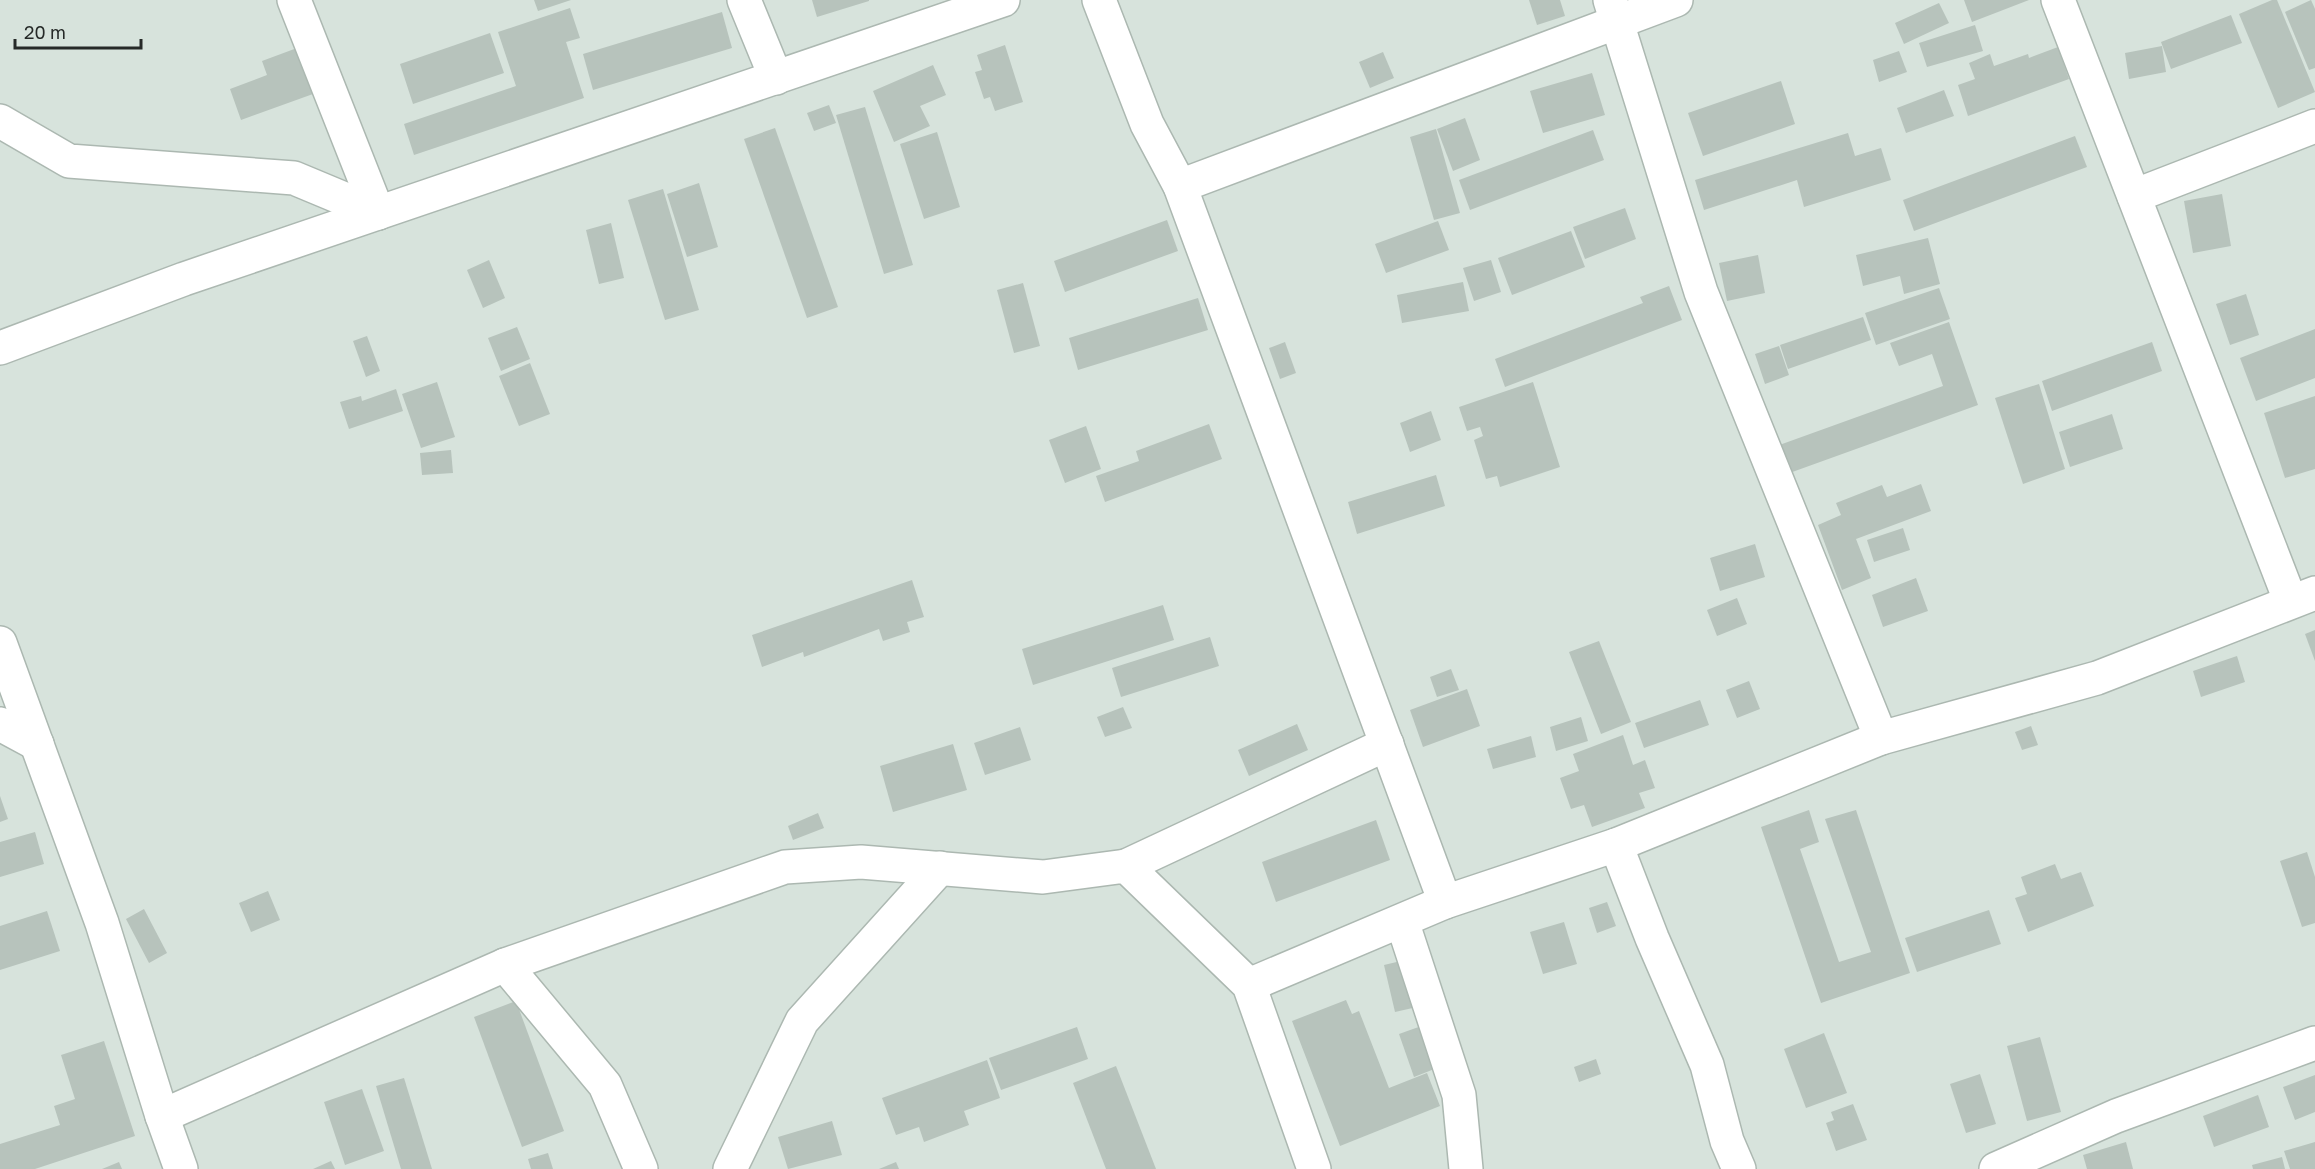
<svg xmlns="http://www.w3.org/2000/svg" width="2315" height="1169" font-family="'Golos Text',sans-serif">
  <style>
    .building { fill: #b7c3bc }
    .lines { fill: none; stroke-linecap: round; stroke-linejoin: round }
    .street-casing { stroke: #acb8b1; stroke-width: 36 }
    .street { stroke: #fff; stroke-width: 33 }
  </style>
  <rect width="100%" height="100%" fill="#d7e3dc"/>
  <g class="building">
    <polygon points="534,0 571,0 538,11"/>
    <polygon points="812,0 869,0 869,1 817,17"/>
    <polygon points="1529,0 1560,0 1565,16 1537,25"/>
    <polygon points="1964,0 2029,0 1972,22"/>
    <polygon points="2272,0 2277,0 2315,92 2278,108 2239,14"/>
    <polygon points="2311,0 2315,9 2315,68 2309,70 2285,12"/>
    <polygon points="1939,3 1949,23 1904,44 1895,23"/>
    <polygon points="570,8 580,38 566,42 584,98 414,155 404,124 516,86 498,32"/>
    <polygon points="722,12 732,48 593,90 583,54"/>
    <polygon points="2231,15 2242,43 2171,69 2161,42"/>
    <polygon points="1975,25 1983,51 1927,67 1919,43"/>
    <polygon points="490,33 504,73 413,104 400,64"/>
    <polygon points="1005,45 1023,102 995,111 990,97 984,99 975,72 982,70 977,55"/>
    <polygon points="2162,46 2166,72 2129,79 2125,53"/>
    <polygon points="2058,47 2069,79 1968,116 1958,85 1975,79 1969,63 1990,54 1994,66 2028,54 2029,58"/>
    <polygon points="297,48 313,94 241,120 230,89 267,75 262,61"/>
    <polygon points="1899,51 1907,72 1879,82 1873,60"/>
    <polygon points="1383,52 1394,78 1370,88 1359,62"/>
    <polygon points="933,65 946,95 920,106 930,126 894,142 873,91"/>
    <polygon points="1592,73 1605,115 1543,133 1530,91"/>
    <polygon points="1781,81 1795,124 1703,156 1688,113"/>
    <polygon points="1944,90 1954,116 1906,133 1897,108"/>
    <polygon points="829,105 836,123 814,131 807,113"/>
    <polygon points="865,107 913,265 884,274 836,115"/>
    <polygon points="1465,118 1480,160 1453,171 1437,129"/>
    <polygon points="775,128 838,307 807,318 744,139"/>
    <polygon points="1436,129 1460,213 1434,220 1410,137"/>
    <polygon points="1593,130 1604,160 1470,210 1459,180"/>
    <polygon points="937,132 960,207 924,219 900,144"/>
    <polygon points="1848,133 1855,156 1881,148 1891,180 1804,207 1797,180 1704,210 1695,180"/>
    <polygon points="2075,136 2087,167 1914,231 1903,200"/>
    <polygon points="699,183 718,247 687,257 667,194"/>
    <polygon points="663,189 699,310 665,320 628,200"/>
    <polygon points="2222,194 2231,246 2193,253 2184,201"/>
    <polygon points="1625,208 1636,239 1585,259 1573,227"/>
    <polygon points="1167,220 1178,251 1065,292 1054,261"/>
    <polygon points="1438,221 1449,250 1386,273 1375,244"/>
    <polygon points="611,223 624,278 599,284 586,230"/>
    <polygon points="1571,231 1585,267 1512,295 1498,258"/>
    <polygon points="1928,238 1940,284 1904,294 1900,276 1863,286 1856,255"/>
    <polygon points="1758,255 1765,293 1727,301 1719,263"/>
    <polygon points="489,260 505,298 483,308 467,270"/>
    <polygon points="1491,260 1501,292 1474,301 1463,268"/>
    <polygon points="1463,282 1469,311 1402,323 1397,295"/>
    <polygon points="1023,283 1040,346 1014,353 997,290"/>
    <polygon points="1669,286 1682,320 1505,387 1495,359 1643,303 1640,297"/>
    <polygon points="1939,288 1950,319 1876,345 1865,313"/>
    <polygon points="2246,294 2259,335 2230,345 2216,304"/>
    <polygon points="1198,298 1208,330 1078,370 1069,338"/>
    <polygon points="1863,317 1871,340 1788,369 1780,345"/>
    <polygon points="1949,322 1978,405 1784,475 1774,447 1943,386 1932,354 1899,366 1890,343"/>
    <polygon points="517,327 530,359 501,371 488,338"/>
    <polygon points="2315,329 2315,378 2256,401 2240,358"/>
    <polygon points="367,336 380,371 366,377 353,341"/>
    <polygon points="1285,342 1296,373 1280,379 1269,348"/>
    <polygon points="2152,342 2162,371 2052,411 2042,381"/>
    <polygon points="1779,346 1789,375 1765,384 1755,354"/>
    <polygon points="530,363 550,414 519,426 499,376"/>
    <polygon points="437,382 455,437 421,448 402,394"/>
    <polygon points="1533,382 1560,467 1500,487 1497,476 1486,479 1474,440 1483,436 1480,427 1467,431 1459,407"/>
    <polygon points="2039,384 2065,469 2023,484 1995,398"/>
    <polygon points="396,389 403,411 349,429 340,402 361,396 362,401"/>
    <polygon points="2315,396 2315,469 2285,478 2264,413"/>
    <polygon points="1431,411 1441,440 1410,452 1400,423"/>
    <polygon points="2112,414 2123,449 2070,467 2059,432"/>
    <polygon points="1209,424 1222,459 1105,502 1096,476 1139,461 1136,451"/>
    <polygon points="1086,426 1101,469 1065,483 1049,440"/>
    <polygon points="451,450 453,473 422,475 420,453"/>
    <polygon points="1436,475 1445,506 1357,534 1348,502"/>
    <polygon points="1921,484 1931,511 1856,539 1871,578 1842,590 1818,525 1841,515 1836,503 1882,485 1887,497"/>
    <polygon points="1903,528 1910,550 1874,562 1867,540"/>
    <polygon points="1755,544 1765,577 1720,591 1710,558"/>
    <polygon points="1916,578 1928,611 1883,627 1872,595"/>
    <polygon points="912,580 924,617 907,622 910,632 883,641 879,629 804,657 803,652 762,667 752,635"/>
    <polygon points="1737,598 1747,624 1717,636 1707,610"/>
    <polygon points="1163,605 1174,640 1033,685 1022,649"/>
    <polygon points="2315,630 2315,661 2305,634"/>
    <polygon points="1210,637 1219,666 1121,697 1112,668"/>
    <polygon points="1599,641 1631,722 1601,734 1569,652"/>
    <polygon points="2237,656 2245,682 2201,697 2193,671"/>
    <polygon points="1451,669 1459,690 1437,697 1430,677"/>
    <polygon points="1749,681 1760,709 1737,718 1726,690"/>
    <polygon points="1467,689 1480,726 1423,747 1410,710"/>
    <polygon points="1700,700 1709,725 1644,748 1635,723"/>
    <polygon points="1123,707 1132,728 1105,737 1097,717"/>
    <polygon points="1581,717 1588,741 1556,751 1550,727"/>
    <polygon points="1297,724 1308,750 1249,776 1238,750"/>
    <polygon points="2031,726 2038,745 2022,750 2015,732"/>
    <polygon points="1020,727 1031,760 985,775 974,743"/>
    <polygon points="1623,735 1633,765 1645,760 1655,788 1639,793 1645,808 1592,827 1584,805 1571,809 1560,778 1579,771 1573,754"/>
    <polygon points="1531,736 1536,757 1493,769 1487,749"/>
    <polygon points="953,744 967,790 893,812 880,766"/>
    <polygon points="0,796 8,819 0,822"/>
    <polygon points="1809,810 1819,842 1800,849 1839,962 1871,952 1825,819 1856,810 1910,973 1821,1003 1761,827"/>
    <polygon points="818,813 824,828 793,840 788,826"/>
    <polygon points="1376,820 1390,860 1276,902 1262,862"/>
    <polygon points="35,832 44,864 0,877 0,842"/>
    <polygon points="2307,852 2315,877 2315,923 2302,927 2280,861"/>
    <polygon points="2055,864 2061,879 2081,872 2094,906 2028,932 2015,898 2027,894 2021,877"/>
    <polygon points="268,891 280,920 251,932 239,903"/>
    <polygon points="1607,902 1616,926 1597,933 1589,908"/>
    <polygon points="144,909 167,953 149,963 126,919"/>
    <polygon points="1989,910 2001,944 1917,972 1905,938"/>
    <polygon points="47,911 60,951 0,970 0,926"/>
    <polygon points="1564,922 1577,964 1543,974 1530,932"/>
    <polygon points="1405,960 1417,1007 1395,1012 1384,965"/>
    <polygon points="1346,1000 1352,1014 1359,1011 1389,1088 1427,1073 1440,1106 1340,1146 1292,1021"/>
    <polygon points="516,1001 564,1131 522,1147 474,1017"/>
    <polygon points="1427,1024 1442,1066 1414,1077 1399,1034"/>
    <polygon points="1077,1027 1088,1059 1001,1090 989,1058"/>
    <polygon points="1824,1033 1847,1093 1806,1108 1784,1049"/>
    <polygon points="2040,1037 2061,1112 2027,1121 2007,1046"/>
    <polygon points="104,1041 135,1136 35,1169 0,1169 0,1144 60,1125 54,1106 75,1099 61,1055"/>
    <polygon points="1596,1059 1601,1074 1579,1082 1574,1067"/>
    <polygon points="987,1060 1000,1098 964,1111 969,1125 924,1142 919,1127 896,1135 882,1098"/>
    <polygon points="1116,1066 1156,1169 1106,1169 1073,1083"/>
    <polygon points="1980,1074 1996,1124 1966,1133 1950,1084"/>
    <polygon points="2315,1075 2315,1112 2295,1120 2283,1087"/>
    <polygon points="404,1078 432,1169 401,1169 376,1086"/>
    <polygon points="362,1089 384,1151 345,1165 324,1102"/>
    <polygon points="2258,1095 2269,1127 2214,1147 2203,1116"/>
    <polygon points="1853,1104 1867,1140 1836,1151 1826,1123 1834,1120 1831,1112"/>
    <polygon points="832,1121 842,1155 788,1169 778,1137"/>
    <polygon points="2126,1142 2133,1169 2087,1169 2083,1155"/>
    <polygon points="2315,1142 2315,1169 2290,1169 2284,1151"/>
    <polygon points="548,1153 553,1169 531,1169 528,1159"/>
    <polygon points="2282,1157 2285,1169 2253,1169 2252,1165"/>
    <polygon points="331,1161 335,1169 313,1169"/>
    <polygon points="119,1162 122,1169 102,1169"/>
    <polygon points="896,1162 899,1169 879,1169"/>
  </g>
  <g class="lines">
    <g class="street-casing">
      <g id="street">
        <polyline points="294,0 378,213"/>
        <polyline points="744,0 776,78"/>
        <polyline points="1099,0 1147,124 1180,186 1445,902"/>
        <polyline points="1610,0 1701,292 1881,738"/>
        <polyline points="2058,0 2290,600"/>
        <polyline points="0,121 69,161 294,178 378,213"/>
        <polyline points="1180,186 1676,0"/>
        <polyline points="2134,196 2315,126"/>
        <polyline points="0,348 184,279 1003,0"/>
        <polyline points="0,643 102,923 162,1116 181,1169"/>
        <polyline points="0,724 37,744"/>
        <polyline points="1616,845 1652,938 1707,1065 1727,1141 1739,1169"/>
        <polyline points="1126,866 1387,744"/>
        <polyline points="1402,921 1459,1095 1466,1169"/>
        <polyline points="505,965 605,1085 641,1169"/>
        <polyline points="1249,985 1445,902 1616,845 1881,738 2097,678 2315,593"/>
        <polyline points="162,1116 505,965 785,867 861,862 1043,877 1126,866 1249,985 1314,1169"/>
        <polyline points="730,1169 802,1021 940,868"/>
        <polyline points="1996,1169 2116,1116 2315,1043"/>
      </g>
    </g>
    <use href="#street" class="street"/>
  </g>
  <path d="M15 39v9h126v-9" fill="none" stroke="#262a28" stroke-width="3"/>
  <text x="24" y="39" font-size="18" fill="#262a28" stroke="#d7e3dc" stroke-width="4.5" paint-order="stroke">20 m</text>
</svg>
